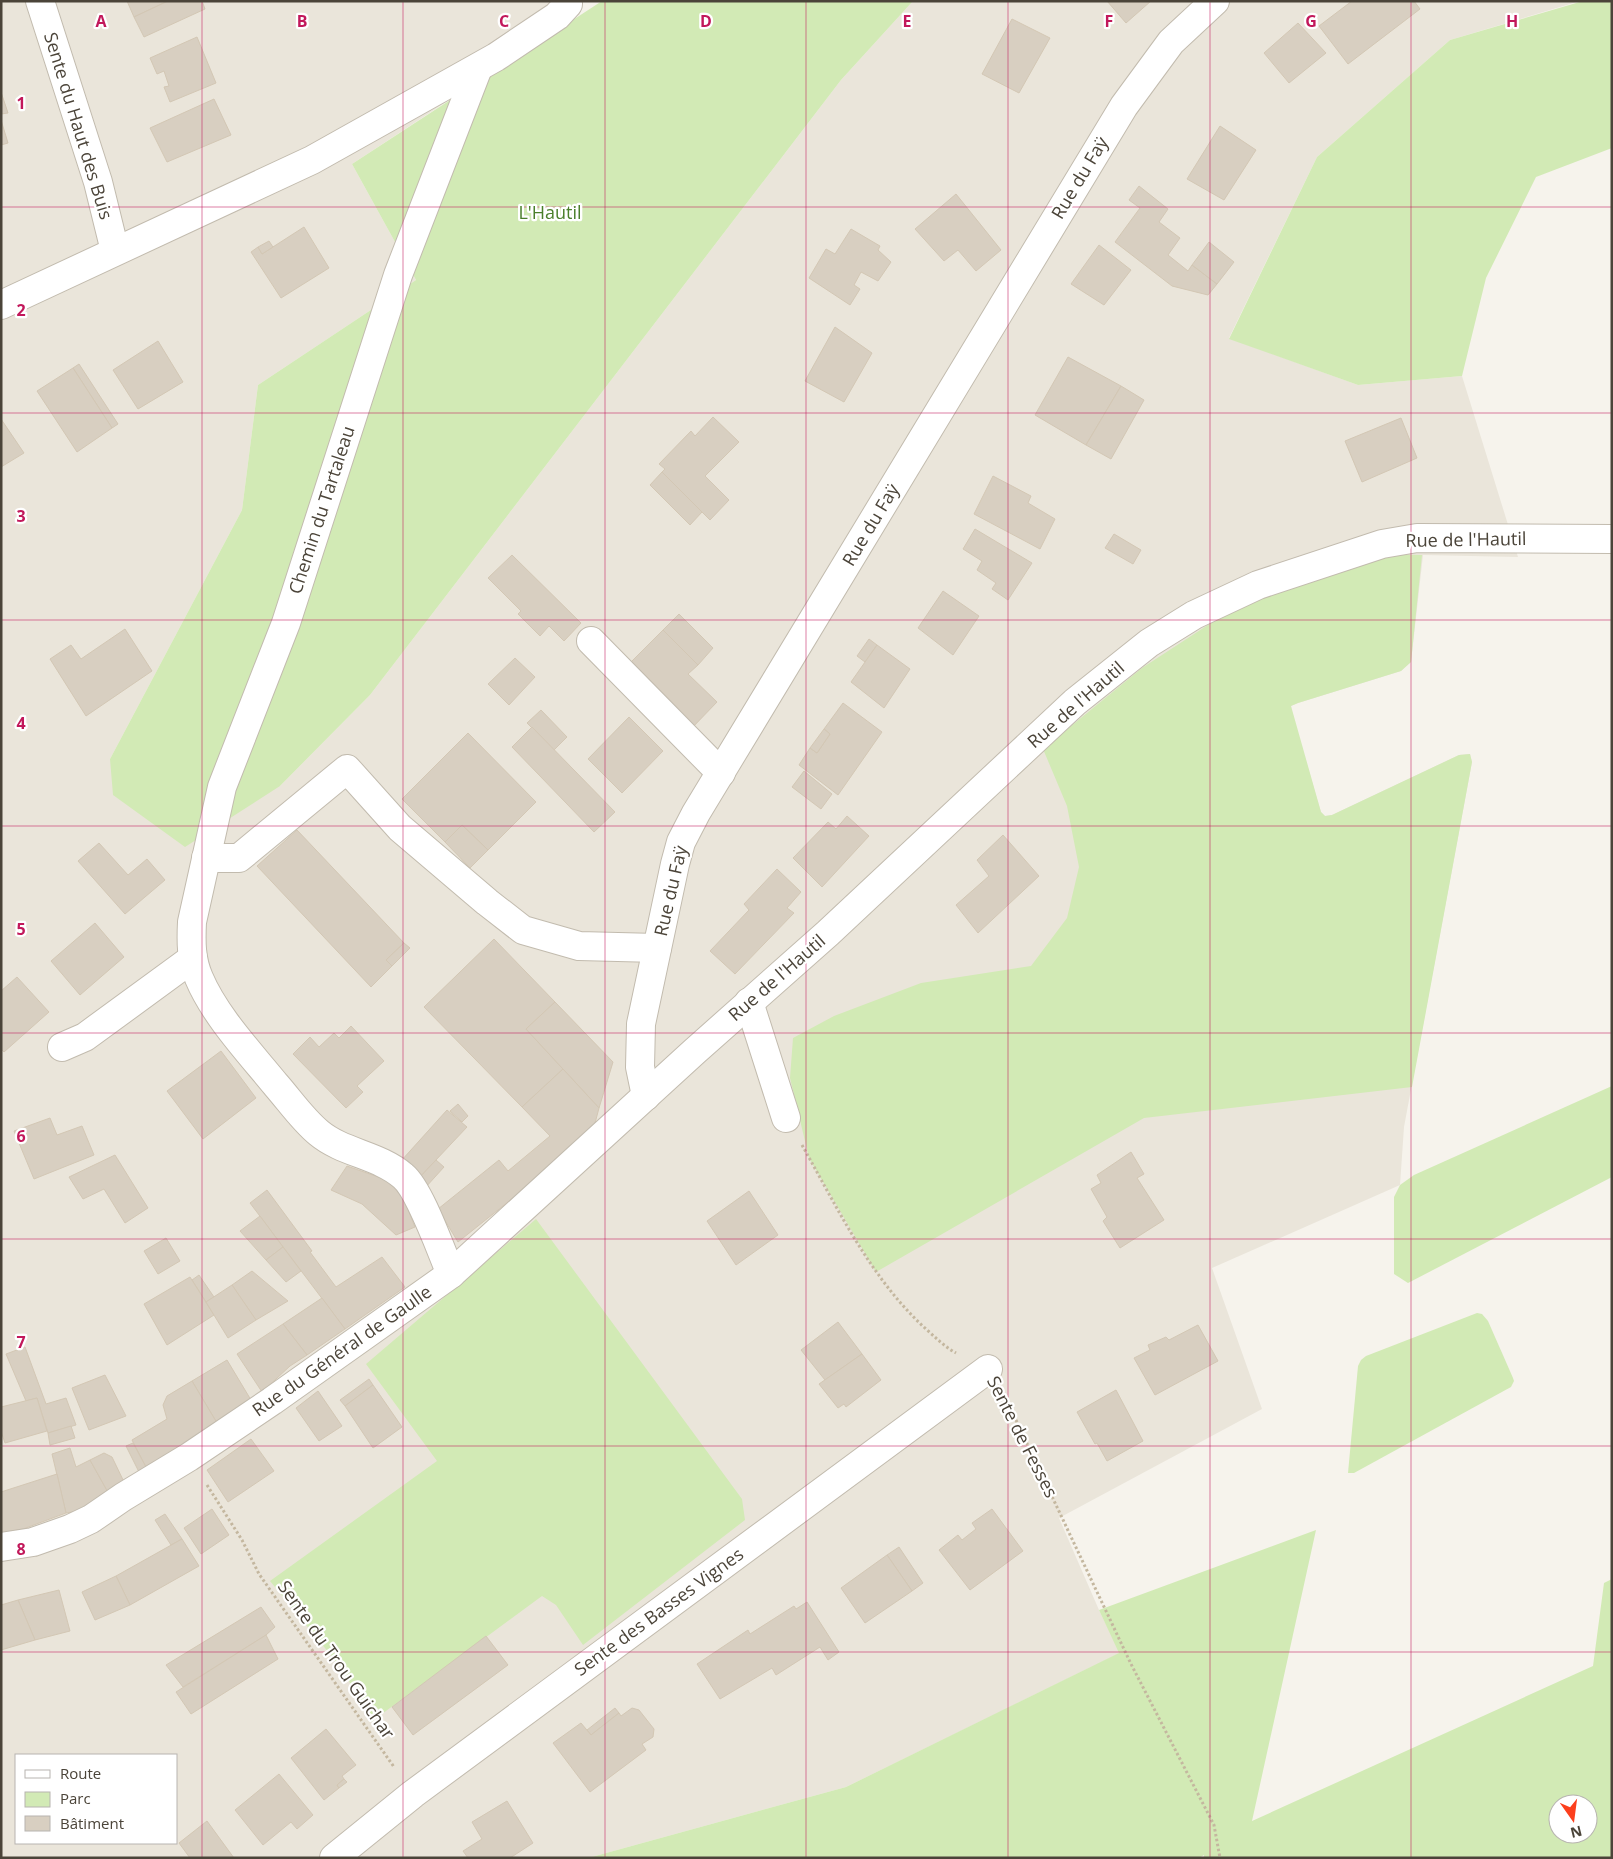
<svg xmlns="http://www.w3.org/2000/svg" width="1613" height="1859" font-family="'Open Sans',sans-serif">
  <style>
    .residential { fill: #eae5da; fill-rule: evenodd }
    .green { fill: #d2eab5; fill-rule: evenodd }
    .building { fill: #d8cfc1; stroke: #d3c7b4 }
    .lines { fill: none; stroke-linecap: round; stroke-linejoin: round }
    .minor-casing { stroke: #c2bbae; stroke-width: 30 }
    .path { stroke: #c4b79f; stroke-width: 3; stroke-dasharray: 2.5 2.5; stroke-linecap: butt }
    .minor { stroke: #fff; stroke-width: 28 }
    .grid { fill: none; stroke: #c2185b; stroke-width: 1; stroke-opacity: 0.55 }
    .labels { text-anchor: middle; stroke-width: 4.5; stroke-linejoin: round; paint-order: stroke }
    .street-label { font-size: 18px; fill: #4b4439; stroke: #fff }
    .park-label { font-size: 18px; fill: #4a7f2a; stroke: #fff }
    .grid-label { font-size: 16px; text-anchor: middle; font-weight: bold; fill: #c2185b; stroke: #fff; stroke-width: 4.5; stroke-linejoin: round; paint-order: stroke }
  </style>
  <rect width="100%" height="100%" fill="#f6f3ec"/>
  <path class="residential" d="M1,1H575L580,14L352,164L416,280L258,385L242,510L110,759L280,786L370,695L841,80L913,1H1580L1450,40L1317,157L1229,338L1358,385L1462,376L1518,557L1423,555L1411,662L1401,671L1298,703L1291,706L1292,714L1321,812L1325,816L1332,815L1459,755L1470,754L1472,762L1404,1127L1400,1185L1212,1268L1262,1409L1059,1518L1099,1610L1120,1653L846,1787L588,1858H1ZM16,1755H176V1843H16Z"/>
  <g class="green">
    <polygon points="602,1 913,1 841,80 370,695 280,786 185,847 113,795 110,759 242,510 258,385 416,280 352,164"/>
    <polygon points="1583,1 1612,1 1612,148 1536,177 1486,278 1462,376 1358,385 1229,339 1317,157 1450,40"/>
    <polygon points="1372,554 1422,555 1411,662 1401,671 1298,703 1291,706 1321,812 1325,816 1332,815 1459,755 1470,754 1472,762 1412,1087 1144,1118 876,1272 809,1158 790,1078 793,1038 834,1016 921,983 1031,966 1067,918 1079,867 1067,806 1043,749 1142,668 1234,608"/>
    <polygon points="1612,1086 1612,1177 1408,1283 1394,1274 1394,1197 1400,1185 1414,1175"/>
    <polygon points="536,1219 742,1499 745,1520 583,1645 556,1605 542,1596 371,1722 343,1670 270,1581 437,1461 366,1364"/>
    <polygon points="1477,1313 1482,1314 1488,1321 1513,1378 1514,1381 1511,1387 1354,1473 1348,1473 1358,1366 1361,1360 1366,1356"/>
    <path d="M1316,1530L1252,1821L1593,1666L1604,1583L1612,1579V1858H1204V1855L1199,1858H588L846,1787L1119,1653L1099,1610ZM1558,1804H1588V1834H1558Z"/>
  </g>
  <g class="building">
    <polygon points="127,1 168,1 134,17"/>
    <polygon points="168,1 202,1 205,9 144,37 134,17"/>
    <polygon points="1107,1 1151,1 1126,23"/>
    <polygon points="1352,1 1414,1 1420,9 1348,64 1319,26"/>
    <polygon points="1012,19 1050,38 1019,93 982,74"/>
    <polygon points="1298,23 1326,53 1289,83 1264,53"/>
    <polygon points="197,37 216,83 170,102 164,87 169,86 164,71 157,74 150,58"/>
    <polygon points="1,92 8,113 1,114"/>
    <polygon points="214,99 231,135 167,162 150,128"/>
    <polygon points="1,120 8,143 1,145"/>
    <polygon points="1220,126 1256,150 1224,200 1187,179"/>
    <polygon points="1139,186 1168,209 1159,222 1180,238 1168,255 1188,271 1192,265 1217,284 1208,295 1172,286 1115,242 1140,208 1129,200"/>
    <polygon points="956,194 1001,250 976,271 958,250 944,261 915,229"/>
    <polygon points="304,227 329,268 281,298 251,252 258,247 262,254"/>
    <polygon points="851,229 880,246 878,250 891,262 878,281 861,272 854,285 860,289 850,305 809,278 826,249 835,254"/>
    <polygon points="269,241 273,247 262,254 258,247"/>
    <polygon points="1209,242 1234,262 1217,284 1192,265"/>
    <polygon points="1099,245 1131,270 1104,305 1071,284"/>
    <polygon points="835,327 872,353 844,402 805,381"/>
    <polygon points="158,341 183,382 138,409 113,370"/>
    <polygon points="1068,357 1121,386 1086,445 1035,415"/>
    <polygon points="79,364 118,424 112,428 73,368"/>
    <polygon points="73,368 112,428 77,452 37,391"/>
    <polygon points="1121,386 1144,400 1111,459 1086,445"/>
    <polygon points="713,417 739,442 705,476 729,500 710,520 662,472 665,469 659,464 691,431 695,436"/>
    <polygon points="1401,418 1417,458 1362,482 1345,441"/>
    <polygon points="1,419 24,453 1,467"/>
    <polygon points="662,472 702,512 690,525 650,485"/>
    <polygon points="993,476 1031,496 1028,503 1055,519 1040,549 974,514"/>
    <polygon points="975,529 1032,563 1008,600 992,589 996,583 977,570 982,561 963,549"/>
    <polygon points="1114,534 1141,550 1133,564 1105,548"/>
    <polygon points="512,555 581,623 564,641 549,626 540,636 518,614 521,611 488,578"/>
    <polygon points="943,591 979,616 953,655 918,628"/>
    <polygon points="679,614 713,648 698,665 663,630"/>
    <polygon points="125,629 152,671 86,716 50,659 71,645 81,659"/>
    <polygon points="663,630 698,665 688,674 717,702 690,730 626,667"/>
    <polygon points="869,639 877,645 865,662 857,656"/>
    <polygon points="877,645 910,669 884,708 851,682"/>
    <polygon points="515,658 535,677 509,705 488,684"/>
    <polygon points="843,703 882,732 838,795 799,765 810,748 817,753 830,734 824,729"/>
    <polygon points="541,710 567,737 554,750 527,723"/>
    <polygon points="629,717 663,751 622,793 588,759"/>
    <polygon points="532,727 615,812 594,832 512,747"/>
    <polygon points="824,729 830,734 817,753 810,748"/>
    <polygon points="468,733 536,802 488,850 462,825 445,842 402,799"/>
    <polygon points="804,771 832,794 821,809 792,787"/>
    <polygon points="847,816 869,836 822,887 793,858 828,822 836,829"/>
    <polygon points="462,825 488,850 470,868 445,842"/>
    <polygon points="297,830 404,943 386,960 392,966 371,987 257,866"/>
    <polygon points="1003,835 1039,876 978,933 956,905 989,876 977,860"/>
    <polygon points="99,843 128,875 147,859 165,880 125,914 78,861"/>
    <polygon points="777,869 801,892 787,908 794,913 735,974 710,951 749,910 744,904"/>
    <polygon points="95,923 124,957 80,995 51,961"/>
    <polygon points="494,939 555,1002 526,1029 563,1069 522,1107 424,1007"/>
    <polygon points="404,943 410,948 392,966 386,960"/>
    <polygon points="17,977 49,1012 4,1052 1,1049 1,991"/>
    <polygon points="555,1002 613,1062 599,1108 526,1029"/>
    <polygon points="351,1026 384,1061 357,1086 363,1092 346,1108 293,1054 310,1037 319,1047 334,1033 339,1038"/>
    <polygon points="221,1051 256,1098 203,1139 167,1091"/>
    <polygon points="563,1069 599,1108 594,1127 518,1194 458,1242 438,1209 499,1160 508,1171 550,1136 522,1107"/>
    <polygon points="458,1104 468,1116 462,1122 450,1111"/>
    <polygon points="447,1110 467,1127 419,1178 401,1161"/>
    <polygon points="50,1118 57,1135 82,1126 94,1155 34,1179 14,1131"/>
    <polygon points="1131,1152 1144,1174 1137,1178 1164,1220 1120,1248 1103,1221 1107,1217 1091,1189 1101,1183 1097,1175"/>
    <polygon points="115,1155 148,1208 125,1223 104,1189 83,1199 69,1177"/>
    <polygon points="436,1160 444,1167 425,1188 419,1178"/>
    <polygon points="347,1166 398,1184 415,1227 396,1235 362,1204 331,1190"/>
    <polygon points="267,1190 312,1251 310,1252 336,1287 382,1257 405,1287 345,1329 250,1203"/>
    <polygon points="749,1191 778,1235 736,1265 707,1221"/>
    <polygon points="260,1216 283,1247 266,1260 240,1231"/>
    <polygon points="166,1238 180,1261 158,1274 144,1251"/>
    <polygon points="283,1247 301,1271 286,1282 266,1260"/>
    <polygon points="252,1271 288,1301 256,1320 232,1285"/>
    <polygon points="199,1275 214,1297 206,1302 192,1280"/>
    <polygon points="190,1277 214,1315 167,1345 144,1304"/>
    <polygon points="232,1285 256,1320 228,1338 206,1302"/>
    <polygon points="322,1298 345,1329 307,1355 283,1324"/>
    <polygon points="838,1322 862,1354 825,1380 801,1350"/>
    <polygon points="283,1324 307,1355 290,1366 262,1392 237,1354"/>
    <polygon points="1198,1325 1218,1361 1155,1395 1134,1358 1150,1350 1148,1345 1166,1337 1169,1340"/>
    <polygon points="25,1347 46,1404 66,1398 76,1425 48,1433 37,1398 26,1401 6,1354"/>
    <polygon points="862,1354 881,1380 846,1407 844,1404 838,1408 819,1384"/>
    <polygon points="227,1360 251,1400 217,1423 192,1381"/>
    <polygon points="105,1375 126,1416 89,1430 72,1388"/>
    <polygon points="369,1379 373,1385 345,1406 340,1400"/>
    <polygon points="192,1381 217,1423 147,1469 132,1440 167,1419 163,1405 167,1396"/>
    <polygon points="373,1385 402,1427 373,1448 345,1406"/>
    <polygon points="1116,1390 1143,1441 1107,1461 1097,1443 1095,1444 1077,1412"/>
    <polygon points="318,1391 342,1426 319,1441 296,1408"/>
    <polygon points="37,1398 47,1431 5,1443 1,1431 1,1407"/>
    <polygon points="71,1426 75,1438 50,1445 48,1433"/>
    <polygon points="251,1439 274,1471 228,1502 207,1470"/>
    <polygon points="133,1443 147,1469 140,1474 126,1446"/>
    <polygon points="70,1448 76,1467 90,1460 109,1494 84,1510 66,1513 52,1454"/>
    <polygon points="104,1453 112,1457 125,1484 109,1494 90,1460"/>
    <polygon points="57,1474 66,1513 23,1529 1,1533 1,1492"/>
    <polygon points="212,1509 229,1535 201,1554 184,1528"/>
    <polygon points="992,1509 1023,1551 970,1590 939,1550 958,1535 962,1540 976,1529 972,1523"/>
    <polygon points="165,1514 182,1539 171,1545 155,1520"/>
    <polygon points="182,1539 199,1566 130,1605 116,1576"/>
    <polygon points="899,1547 923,1583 912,1591 887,1555"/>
    <polygon points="887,1555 912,1591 865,1623 841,1588"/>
    <polygon points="116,1576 130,1605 95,1620 82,1592"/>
    <polygon points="59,1590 70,1631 35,1640 18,1600"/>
    <polygon points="18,1600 35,1640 1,1650 1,1605"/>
    <polygon points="807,1602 839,1652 828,1660 820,1647 776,1675 772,1668 720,1699 697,1664 748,1630 750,1634 794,1606 796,1609"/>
    <polygon points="261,1607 275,1627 266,1635 183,1687 166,1665"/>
    <polygon points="266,1635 278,1659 191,1714 176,1692"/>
    <polygon points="486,1636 508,1665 413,1735 392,1707"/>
    <polygon points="615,1708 619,1713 591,1735 587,1730"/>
    <polygon points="632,1708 639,1710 654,1729 653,1737 642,1744 646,1750 590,1792 553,1743 581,1723 591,1735 619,1713 621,1716"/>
    <polygon points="326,1729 356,1765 342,1776 344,1779 337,1785 339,1788 324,1800 291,1758"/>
    <polygon points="279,1774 313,1815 297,1829 291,1822 263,1845 235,1810"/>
    <polygon points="344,1779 347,1782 339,1788 337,1785"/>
    <polygon points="507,1801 533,1843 510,1858 468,1858 463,1851 482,1839 472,1822"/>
    <polygon points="207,1821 234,1858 190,1858 179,1843"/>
  </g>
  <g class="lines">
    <g class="minor-casing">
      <g id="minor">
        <polyline points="40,1 98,182 115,251"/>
        <polyline points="1,305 312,160 496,57 557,16 568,4"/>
        <polyline points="591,641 721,773"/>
        <polyline points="206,858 239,858 347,769 400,828 487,902 523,930 579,946 657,948"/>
        <polyline points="749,1002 786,1118"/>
        <polyline points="62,1047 85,1037 193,958"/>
        <polyline points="646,1096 640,1067 641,1024 675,864 681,842 696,813 1124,106 1171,42 1215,1"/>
        <path d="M451,1274C441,1251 420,1190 403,1176C379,1155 343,1153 319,1133C303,1120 290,1101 276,1085C250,1053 215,1016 199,978C191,960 191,942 192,922L222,787L286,623L398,275L478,68"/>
        <polyline points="1,1547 33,1542 70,1529 91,1519 123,1497 189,1457 272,1401 451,1274 695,1051 828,933 1075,702 1149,643 1194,615 1258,585 1382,544 1417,538 1612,539"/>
        <polyline points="334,1858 413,1794 988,1369"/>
      </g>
    </g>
    <g class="path">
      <path d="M802,1145C838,1209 871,1279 926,1329C936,1338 945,1347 956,1353"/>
      <polyline points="1004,1398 1015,1418 1131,1664 1214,1825 1220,1858"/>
      <polyline points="207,1485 242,1540 259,1574 394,1767"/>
    </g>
    <use href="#minor" class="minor"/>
  </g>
  <path class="grid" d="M202,1V1858M403,1V1858M605,1V1858M806,1V1858M1008,1V1858M1210,1V1858M1411,1V1858M1,207H1612M1,413H1612M1,620H1612M1,826H1612M1,1033H1612M1,1239H1612M1,1446H1612M1,1652H1612"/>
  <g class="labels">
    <g class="street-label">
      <text transform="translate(78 126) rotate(73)" y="6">Sente du Haut des Buis</text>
      <text transform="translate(1080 178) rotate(-59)" y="6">Rue du Faÿ</text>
      <text transform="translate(322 510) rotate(-72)" y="6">Chemin du Tartaleau</text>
      <text transform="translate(871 525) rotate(-59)" y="6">Rue du Faÿ</text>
      <text transform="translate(1466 540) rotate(-1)" y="6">Rue de l'Hautil</text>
      <text transform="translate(1076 705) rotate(-41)" y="6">Rue de l'Hautil</text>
      <text transform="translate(671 891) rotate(-77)" y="6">Rue du Faÿ</text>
      <text transform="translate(777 978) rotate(-41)" y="6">Rue de l'Hautil</text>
      <text transform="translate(342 1351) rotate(-35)" y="6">Rue du Général de Gaulle</text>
      <text transform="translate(1022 1437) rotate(63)" y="6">Sente de Fesses</text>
      <text transform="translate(659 1612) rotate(-36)" y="6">Sente des Basses Vignes</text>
      <text transform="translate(336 1660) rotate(55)" y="6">Sente du Trou Guichar</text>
    </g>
    <g class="park-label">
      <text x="550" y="219">L'Hautil</text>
    </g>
  </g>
  <g class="grid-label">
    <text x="101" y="27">A</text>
    <text x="302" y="27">B</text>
    <text x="504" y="27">C</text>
    <text x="706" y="27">D</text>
    <text x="907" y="27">E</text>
    <text x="1109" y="27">F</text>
    <text x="1311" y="27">G</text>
    <text x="1512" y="27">H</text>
    <text x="21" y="109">1</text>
    <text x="21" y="316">2</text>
    <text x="21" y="522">3</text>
    <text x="21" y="729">4</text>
    <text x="21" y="935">5</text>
    <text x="21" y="1142">6</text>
    <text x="21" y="1348">7</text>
    <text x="21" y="1555">8</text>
  </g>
  <rect width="1613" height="1859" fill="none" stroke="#4b4439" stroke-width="5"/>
  <rect x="15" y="1754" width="162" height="90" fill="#ffffff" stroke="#b7b4b0"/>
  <rect x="25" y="1770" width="25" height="8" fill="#ffffff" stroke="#b7b4b0"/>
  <text x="60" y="1779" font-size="15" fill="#4b4439">Route</text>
  <rect x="25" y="1792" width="25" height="15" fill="#d2eab5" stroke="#b7b4b0"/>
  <text x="60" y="1804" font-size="15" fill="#4b4439">Parc</text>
  <rect x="25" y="1816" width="25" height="15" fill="#d8cfc1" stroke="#b7b4b0"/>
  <text x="60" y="1829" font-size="15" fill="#4b4439">Bâtiment</text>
  <g transform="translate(1573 1819) rotate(166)"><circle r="24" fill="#ffffff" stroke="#b7b4b0"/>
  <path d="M0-4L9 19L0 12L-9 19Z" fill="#fc3f1d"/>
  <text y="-8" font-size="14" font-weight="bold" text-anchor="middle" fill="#4b4439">N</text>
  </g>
</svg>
